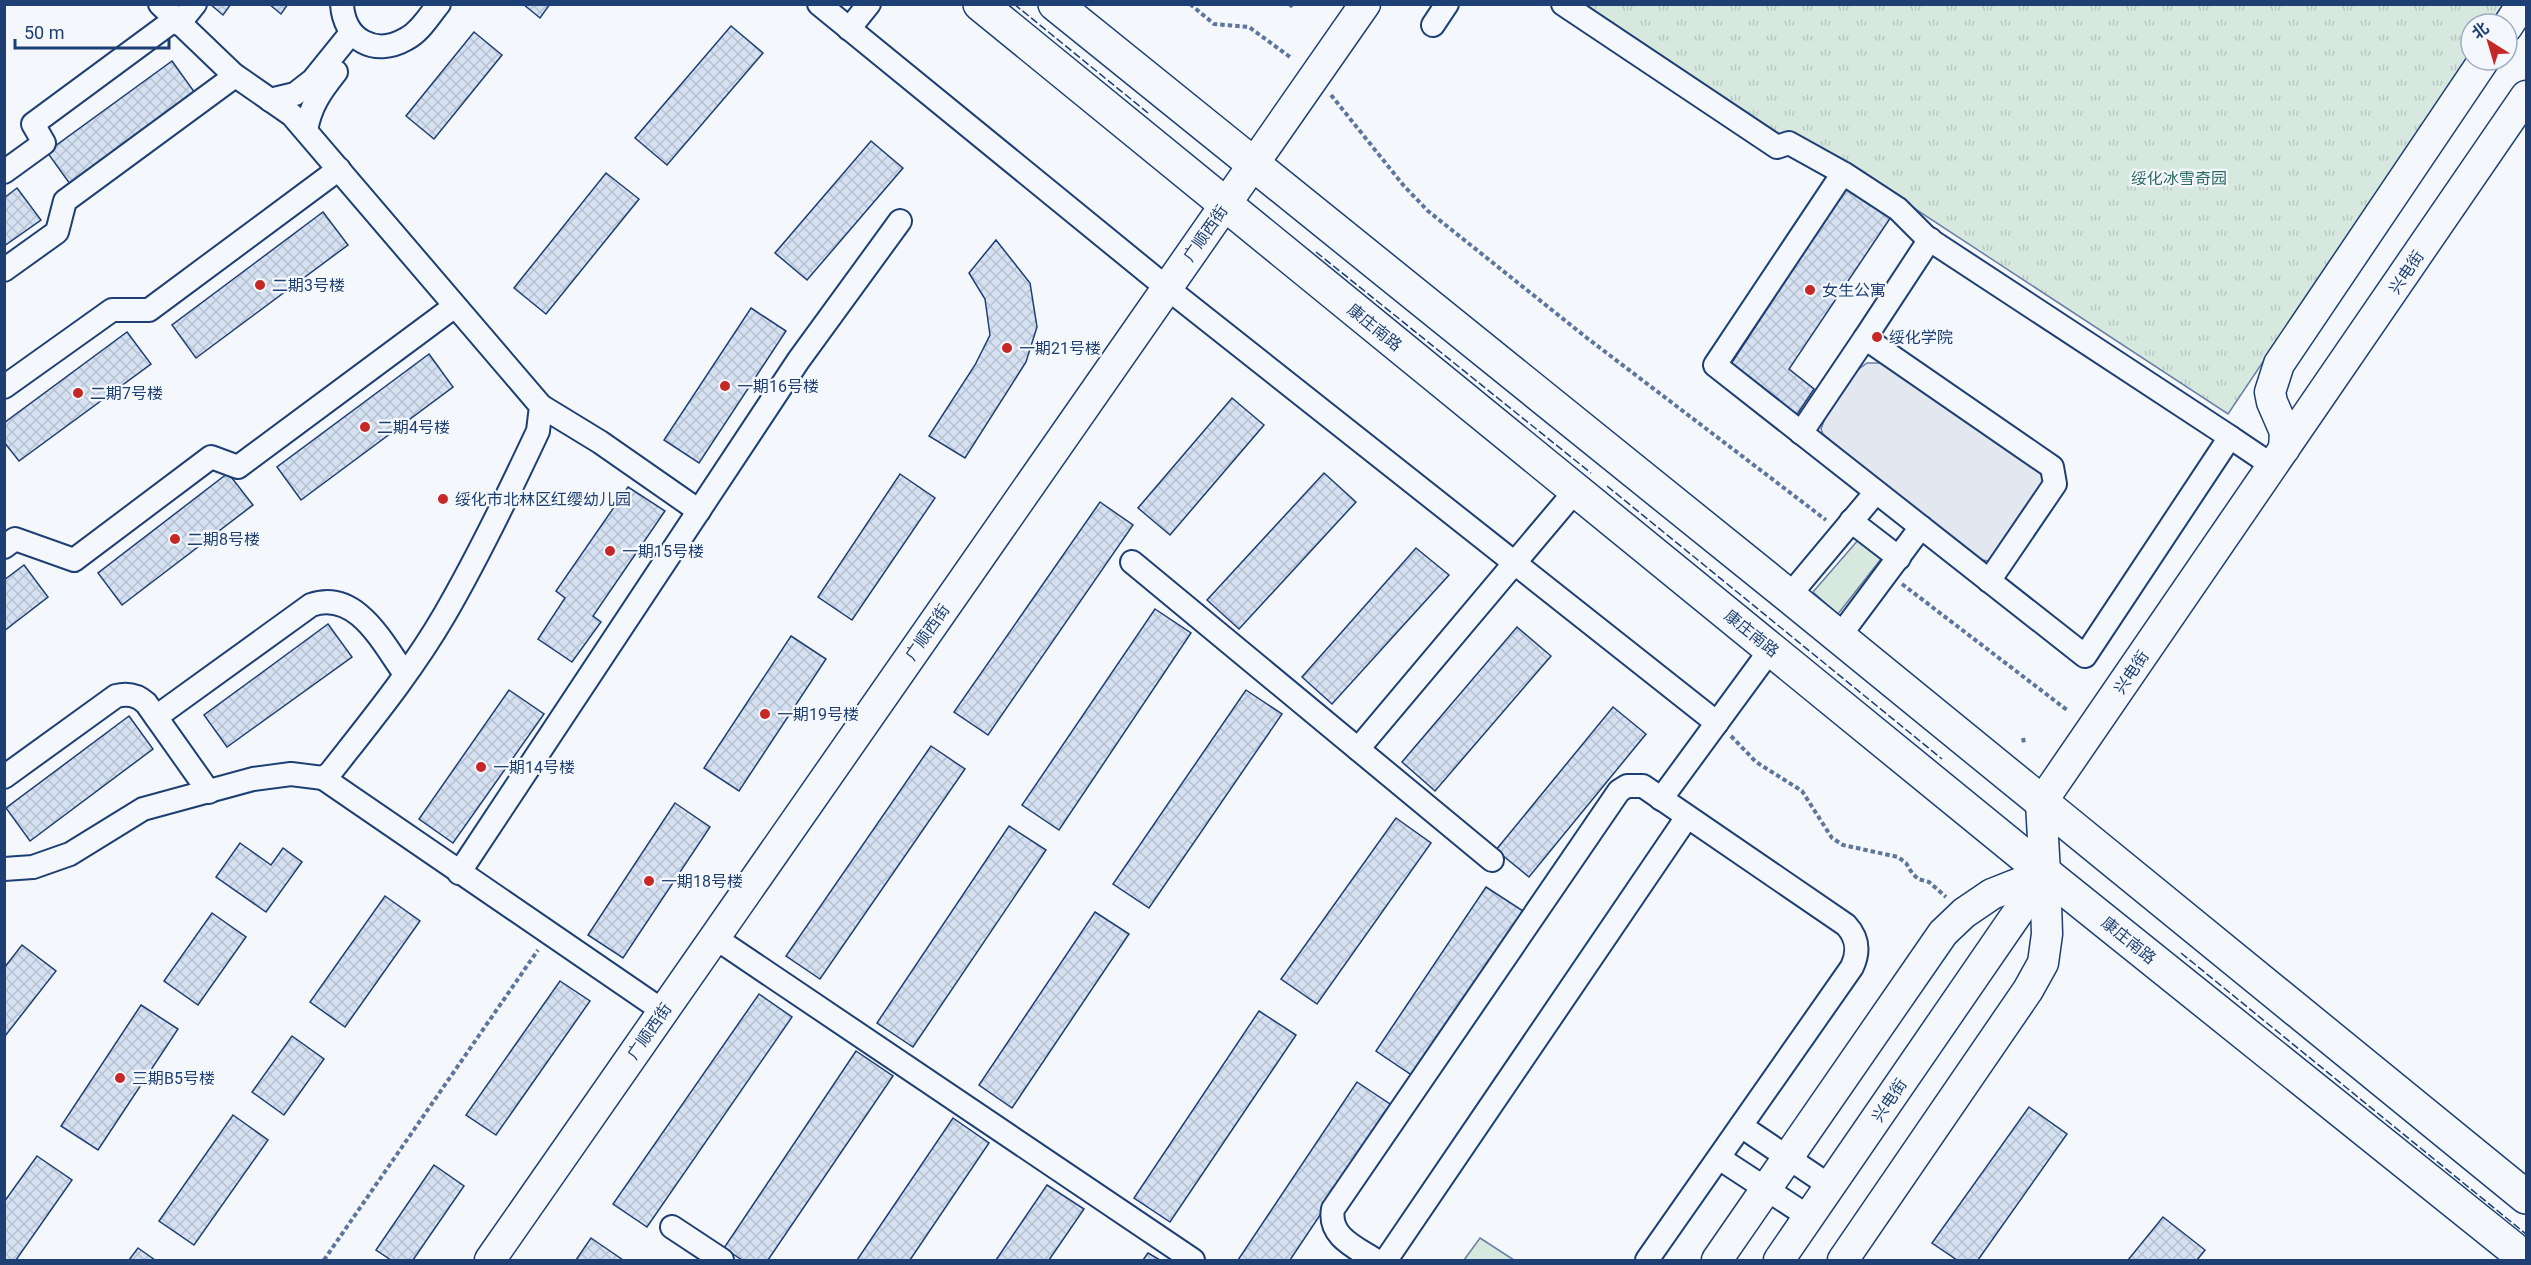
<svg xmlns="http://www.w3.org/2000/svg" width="2531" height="1265" font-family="Roboto,'Noto Sans SC',sans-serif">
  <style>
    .green { fill: #d7e8df; stroke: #687fa3; stroke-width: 1.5 }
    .park { fill: url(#park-tufts); stroke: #687fa3; stroke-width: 1.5 }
    .parking { fill: #e3e8f0; stroke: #687fa3; stroke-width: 1.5 }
    .building { fill: url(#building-cross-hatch); stroke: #1d3f73; stroke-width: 1.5 }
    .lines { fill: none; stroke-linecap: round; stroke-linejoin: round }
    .minor-casing { stroke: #1d3f73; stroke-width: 26 }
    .major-casing { stroke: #1d3f73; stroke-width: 33 }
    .highway-casing { stroke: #1d3f73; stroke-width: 36 }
    .path { stroke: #5e769c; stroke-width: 4; stroke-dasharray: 4.5 3; stroke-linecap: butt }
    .minor { stroke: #f4f7fb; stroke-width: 22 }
    .major { stroke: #f4f7fb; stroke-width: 30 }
    .highway { stroke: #f4f7fb; stroke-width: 33 }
    .fence { stroke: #1d3f73; stroke-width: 1.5; stroke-dasharray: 8 3; stroke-linecap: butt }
    .poi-dot { fill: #c62828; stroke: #f4f7fb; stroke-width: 2 }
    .labels { text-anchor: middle; stroke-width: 4.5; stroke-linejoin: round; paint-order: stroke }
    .park-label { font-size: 16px; fill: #2c6c60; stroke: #f4f7fb }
    .street-label { font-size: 16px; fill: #1d3f73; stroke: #f4f7fb }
    .poi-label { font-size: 16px; fill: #1d3f73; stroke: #f4f7fb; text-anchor: start }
  </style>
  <defs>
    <pattern id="park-tufts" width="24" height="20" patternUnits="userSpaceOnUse" patternTransform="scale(1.5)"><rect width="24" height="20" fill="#d7e8df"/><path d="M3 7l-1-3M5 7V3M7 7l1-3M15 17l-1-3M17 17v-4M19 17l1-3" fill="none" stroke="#b8c8c3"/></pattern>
    <pattern id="building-cross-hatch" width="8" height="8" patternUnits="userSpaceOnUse" patternTransform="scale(1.5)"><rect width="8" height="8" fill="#d5e0f0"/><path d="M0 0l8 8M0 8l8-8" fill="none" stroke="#b6c1d1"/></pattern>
  </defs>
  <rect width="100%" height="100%" fill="#f4f7fb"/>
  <g class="green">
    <polygon points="1859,539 1881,559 1838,614 1813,592"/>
    <polygon points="1480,1238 1514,1260 1464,1260"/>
  </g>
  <polygon class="park" points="1579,5 2503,5 2490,24 2471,24 2471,52 2228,414 1865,176 1778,139"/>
  <polygon class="parking" points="1867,363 1881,363 2033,463 2043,476 2044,481 1990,561 1973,559 1823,434 1821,429 1825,418 1852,374"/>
  <g class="building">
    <polygon points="210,4 231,4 223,15"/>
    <polygon points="269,4 288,4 281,14"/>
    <polygon points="523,4 550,4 540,18"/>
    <polygon points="731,26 763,53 667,165 635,138"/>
    <polygon points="474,32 502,55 434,139 406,116"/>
    <polygon points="172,61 195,93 70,184 47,152"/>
    <polygon points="871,141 903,168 807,280 775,253"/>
    <polygon points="606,173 639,199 546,314 514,288"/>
    <polygon points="1848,185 1893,214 1789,369 1814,389 1794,419 1729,367"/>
    <polygon points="17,188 41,220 4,246 4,198"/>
    <polygon points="323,212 348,245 196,358 172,325"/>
    <polygon points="996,240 1030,283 1037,327 1026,362 965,458 929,436 975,365 990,335 985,299 969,273"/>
    <polygon points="751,308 786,331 699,463 664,440"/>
    <polygon points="127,332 151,364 19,461 4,442 4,423"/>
    <polygon points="429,354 453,387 301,500 277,467"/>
    <polygon points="1232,398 1264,425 1170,535 1138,508"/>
    <polygon points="228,473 253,505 122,605 98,573"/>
    <polygon points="1324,473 1356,502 1239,629 1207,600"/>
    <polygon points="900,474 935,498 852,620 818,597"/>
    <polygon points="628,487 665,511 593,616 601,622 572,662 538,639 565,598 556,591"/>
    <polygon points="1100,502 1133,525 988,735 954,712"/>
    <polygon points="1416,548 1449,575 1332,704 1302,677"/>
    <polygon points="24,565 48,597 4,631 4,580"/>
    <polygon points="1155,609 1191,633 1059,830 1022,805"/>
    <polygon points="328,624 352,657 227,747 204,715"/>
    <polygon points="1517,627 1551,656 1435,791 1402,762"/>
    <polygon points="791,636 826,659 739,791 704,768"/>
    <polygon points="509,690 544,714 453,843 419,819"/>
    <polygon points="1246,690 1282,714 1149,908 1113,884"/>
    <polygon points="1613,707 1646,734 1529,877 1496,850"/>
    <polygon points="129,716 153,749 30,841 6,808"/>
    <polygon points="931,746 965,769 820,979 786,956"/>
    <polygon points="675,803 710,827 623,958 588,935"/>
    <polygon points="1396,818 1431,843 1317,1004 1281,979"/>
    <polygon points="1009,826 1046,850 913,1047 877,1023"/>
    <polygon points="240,843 271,865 283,848 302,862 266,912 216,877"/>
    <polygon points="1486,887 1523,911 1413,1076 1376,1051"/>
    <polygon points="385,896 420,921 345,1027 310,1002"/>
    <polygon points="1095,912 1129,934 1012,1108 979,1085"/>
    <polygon points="212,913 246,937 198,1005 164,981"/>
    <polygon points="22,945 56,971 5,1036 4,968"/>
    <polygon points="560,981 590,1001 496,1135 466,1115"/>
    <polygon points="759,994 792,1017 647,1227 613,1204"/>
    <polygon points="141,1005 178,1029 98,1150 61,1126"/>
    <polygon points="1259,1011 1296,1035 1170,1222 1134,1198"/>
    <polygon points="292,1036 324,1059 284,1115 252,1092"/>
    <polygon points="856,1051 893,1076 768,1260 742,1260 724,1248"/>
    <polygon points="1357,1082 1393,1106 1290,1260 1238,1260"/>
    <polygon points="2029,1107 2067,1134 1978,1260 1957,1260 1932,1243"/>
    <polygon points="233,1115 268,1140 194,1245 159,1221"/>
    <polygon points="953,1118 989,1143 910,1260 857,1260"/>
    <polygon points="37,1156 72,1180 16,1260 4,1260 4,1202"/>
    <polygon points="434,1165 464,1186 413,1260 391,1260 376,1250"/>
    <polygon points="1047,1185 1084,1209 1049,1260 996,1260"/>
    <polygon points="2163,1217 2205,1250 2197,1260 2128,1260"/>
    <polygon points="591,1238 623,1260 576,1260"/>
    <polygon points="138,1248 155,1260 129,1260"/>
    <polygon points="1148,1253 1160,1260 1143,1260"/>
  </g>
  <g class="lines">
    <g class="minor-casing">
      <g id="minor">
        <path d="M342,4C344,40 375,57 406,39C420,32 429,16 439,4"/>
        <polyline points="819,4 1167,288 1717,723"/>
        <polyline points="1563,4 1777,147 1789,143 1843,173 1898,209 1927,238 2230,437 2085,656 1715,365 1843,173"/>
        <polyline points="179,24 195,4"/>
        <polyline points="1433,25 1447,4"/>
        <polyline points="849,29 869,4"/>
        <polyline points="270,100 295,94 313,80 351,33"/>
        <path d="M306,131C310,106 321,91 336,72"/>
        <polyline points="4,172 44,143 33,124 174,20"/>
        <polyline points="1930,239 1865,338 2052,467 2055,484 1989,581"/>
        <polyline points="4,270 57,232 65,201 235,76"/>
        <polyline points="4,387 112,310 149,310 339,169"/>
        <polyline points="541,406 600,442 699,511"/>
        <polyline points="1801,433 1865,338"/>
        <polyline points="2230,437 2273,466"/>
        <polyline points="1851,521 1899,558"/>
        <polyline points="4,547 15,539 74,560 211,457 238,467 455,306"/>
        <polyline points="1132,562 1492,860"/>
        <polyline points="1789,596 1876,492"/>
        <polyline points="1839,637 1921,527"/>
        <path d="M156,717L311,605C357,589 383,644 405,674"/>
        <polyline points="1358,749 1576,490"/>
        <path d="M4,777L116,696C128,693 137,695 146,703L209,792"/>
        <polyline points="323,778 663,1011"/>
        <polyline points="1661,799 1771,649"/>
        <path d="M4,869L33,867L70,854L143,809L253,779L291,774L323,778L330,773C370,722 412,671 445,614C479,555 509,493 538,431L541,406L292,115L233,74L160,4"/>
        <polyline points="459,873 798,361 900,221"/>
        <polyline points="714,937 1193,1260"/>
        <polyline points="1741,1126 1830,1186"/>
        <polyline points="1719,1158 1809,1217"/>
        <polyline points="672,1227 722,1260"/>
        <path d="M1375,1260C1355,1247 1328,1236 1333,1209L1619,791L1627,786H1643L1846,925C1858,938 1859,952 1852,967L1647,1260"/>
        <polyline points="1386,1260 1687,817"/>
      </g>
    </g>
    <g class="major-casing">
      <g id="major">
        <polyline points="2507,27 2522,4"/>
        <polyline points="2284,449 2285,432 2272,402 2270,392 2279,364 2484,60"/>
        <polyline points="490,1260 1365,4"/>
        <polyline points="1717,1260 1943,933 1964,913 1992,894 2045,873 2047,934 2043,963 2028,990 1843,1260"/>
        <polyline points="1779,1260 2045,873 2041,803 2526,96"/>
      </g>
    </g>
    <g class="highway-casing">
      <g id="highway">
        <polyline points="980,4 2045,873 2526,1259"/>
        <polyline points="1055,4 1789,596 2526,1197"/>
      </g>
    </g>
    <g class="path">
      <polyline points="1190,4 1214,24 1249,27 1290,57"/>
      <polyline points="1289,4 1293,7 1295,4"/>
      <polyline points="1331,95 1404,186 1428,211 1587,338 1826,520"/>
      <polyline points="1902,584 2067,710"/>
      <polyline points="1731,736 1756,762 1802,791 1832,838 1843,845 1898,857 1906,863 1912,873 1918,879 1929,882 1946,897"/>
      <polyline points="2023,738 2024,743"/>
      <polyline points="324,1260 538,950"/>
    </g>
    <use href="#minor" class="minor"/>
    <use href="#major" class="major"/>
    <use href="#highway" class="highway"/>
    <g class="fence">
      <polyline points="1014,4 1148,113"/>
      <polyline points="1316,252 1591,473"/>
      <polyline points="1607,486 1942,759"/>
      <polyline points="2181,953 2526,1234"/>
    </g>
  </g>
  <g class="poi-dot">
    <circle cx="260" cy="285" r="6"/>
    <circle cx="1810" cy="290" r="6"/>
    <circle cx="1877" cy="337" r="6"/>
    <circle cx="1007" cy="348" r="6"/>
    <circle cx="725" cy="386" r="6"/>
    <circle cx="78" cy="393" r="6"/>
    <circle cx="365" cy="427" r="6"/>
    <circle cx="443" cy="499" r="6"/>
    <circle cx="175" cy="539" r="6"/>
    <circle cx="610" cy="551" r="6"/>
    <circle cx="765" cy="714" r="6"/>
    <circle cx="481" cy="767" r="6"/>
    <circle cx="649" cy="881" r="6"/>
    <circle cx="120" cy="1078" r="6"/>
  </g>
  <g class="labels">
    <g class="park-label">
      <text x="2179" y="184">绥化冰雪奇园</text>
    </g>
    <g class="street-label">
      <text transform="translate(1205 233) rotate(-55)" y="6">广顺西街</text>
      <text transform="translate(2406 272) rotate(-56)" y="6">兴电街</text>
      <text transform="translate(1375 327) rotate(39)" y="6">康庄南路</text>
      <text transform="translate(927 632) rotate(-55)" y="6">广顺西街</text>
      <text transform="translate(1752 633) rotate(39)" y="6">康庄南路</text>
      <text transform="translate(2131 672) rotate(-56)" y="6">兴电街</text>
      <text transform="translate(2129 940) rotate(39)" y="6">康庄南路</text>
      <text transform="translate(649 1031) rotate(-55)" y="6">广顺西街</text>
      <text transform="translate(1889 1100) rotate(-56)" y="6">兴电街</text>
    </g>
    <g class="poi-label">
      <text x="272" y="291">二期3号楼</text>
      <text x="1822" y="296">女生公寓</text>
      <text x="1889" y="343">绥化学院</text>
      <text x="1019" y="354">一期21号楼</text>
      <text x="737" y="392">一期16号楼</text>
      <text x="90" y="399">二期7号楼</text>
      <text x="377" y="433">二期4号楼</text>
      <text x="455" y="505">绥化市北林区红缨幼儿园</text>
      <text x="187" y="545">二期8号楼</text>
      <text x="622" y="557">一期15号楼</text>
      <text x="777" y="720">一期19号楼</text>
      <text x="493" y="773">一期14号楼</text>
      <text x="661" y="887">一期18号楼</text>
      <text x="132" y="1084">三期B5号楼</text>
    </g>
  </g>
  <rect width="2531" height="1265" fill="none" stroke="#1d3f73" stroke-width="12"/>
  <g transform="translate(2489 42) rotate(323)"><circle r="28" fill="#f4f7fb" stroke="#9eadc5" stroke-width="1.5"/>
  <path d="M0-4.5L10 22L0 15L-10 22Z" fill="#c62828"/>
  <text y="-9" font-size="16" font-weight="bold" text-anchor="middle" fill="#1d3f73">北</text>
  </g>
  <path d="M15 39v9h154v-9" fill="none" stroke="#1d3f73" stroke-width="3"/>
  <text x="24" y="39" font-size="18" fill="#1d3f73" stroke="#f4f7fb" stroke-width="4.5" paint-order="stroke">50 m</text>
</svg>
